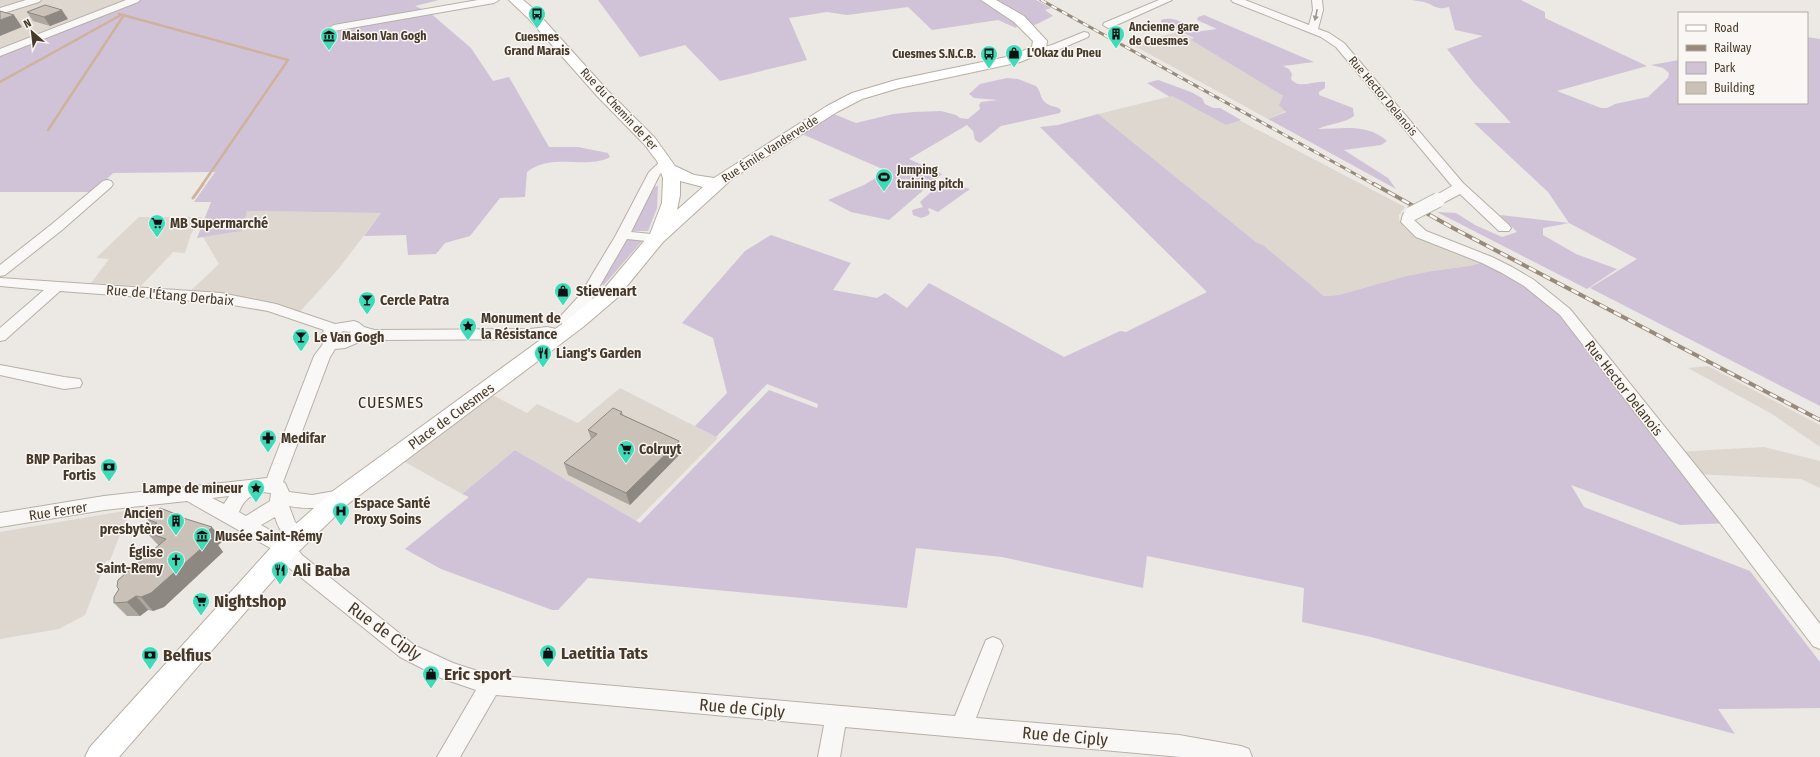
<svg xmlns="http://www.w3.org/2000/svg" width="1820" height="757" font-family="'Fira Sans Condensed',sans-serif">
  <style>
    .built { fill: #ded7d0 }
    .green { fill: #d0c3d7 }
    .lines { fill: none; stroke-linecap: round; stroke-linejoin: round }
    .stream-far1 { stroke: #cfb29b; stroke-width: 2.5 }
    .stream { stroke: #cfb29b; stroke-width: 3 }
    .minor-casing { stroke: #b7b0a7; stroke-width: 2 }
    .major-casing { stroke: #b9aea1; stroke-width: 2 }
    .minor { fill: #faf8f6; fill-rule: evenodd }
    .major { fill: #fff; fill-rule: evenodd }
    .rail-far1-casing { stroke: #978a7b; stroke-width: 3 }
    .rail-casing { stroke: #978a7b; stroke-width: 4 }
    .rail-far1 { stroke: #f9f6f3; stroke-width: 2; stroke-dasharray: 6; stroke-linecap: butt }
    .rail { stroke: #f9f6f3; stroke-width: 2.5; stroke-dasharray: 8; stroke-linecap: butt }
    .minor-bridge-casing { stroke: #b7b0a7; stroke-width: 16; stroke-linecap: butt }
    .minor-bridge { stroke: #faf8f6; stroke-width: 14 }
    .wall { fill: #aea79f }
    .shaded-wall { fill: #8d8882 }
    .building { fill: #cac2b9; stroke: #8d8882 }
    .oneway { fill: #a09890 }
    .labels { text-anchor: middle; stroke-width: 3; stroke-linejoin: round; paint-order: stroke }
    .far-poi-label { font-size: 12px; font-weight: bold; fill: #463929; stroke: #f9f6f3; text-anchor: start }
    .far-street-label { font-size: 12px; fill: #463929; stroke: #f9f6f3 }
    .poi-label { font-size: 14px; font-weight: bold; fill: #463929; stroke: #f9f6f3; text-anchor: start }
    .street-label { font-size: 14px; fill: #463929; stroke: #f9f6f3 }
    .quarter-label { font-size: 16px; letter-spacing: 1px; fill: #372b1b; stroke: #f9f6f3 }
    .near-poi-label { font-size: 17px; font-weight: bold; fill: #463929; stroke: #f9f6f3; text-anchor: start }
    .near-street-label { font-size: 17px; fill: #463929; stroke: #f9f6f3 }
  </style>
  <rect width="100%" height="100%" fill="#ece8e3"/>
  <g class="built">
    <polygon points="0,0 140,0 0,54"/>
    <polygon points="1178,32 1194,39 1191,40 1283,96 1286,111 1268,119 1131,44"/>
    <polygon points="1172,96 1226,125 1239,120 1405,207 1399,215 1399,220 1405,228 1415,234 1484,262 1469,266 1432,271 1339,295 1324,296 1263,245 1256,242 1098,114"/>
    <polygon points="247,211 381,213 340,267 297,315 186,295 219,264 203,237 242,231"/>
    <polygon points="139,217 202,217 191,234 185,253 173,252 141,286 91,283 109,259 96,258"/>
    <polygon points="1708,366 1820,425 1820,447 1772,414 1688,368"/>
    <polygon points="620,388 718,438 636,521 515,450 462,494 396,457 485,391 527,413 537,404 578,423"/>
    <polygon points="1764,447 1820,461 1820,488 1801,479 1692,474 1675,452"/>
    <polygon points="130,510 110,560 106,561 85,615 59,629 0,639 0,532"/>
  </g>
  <g class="green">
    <path d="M140,0H439L415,6L429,12L471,48L493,81L509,77L549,147H578L608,153L610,157C586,170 552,152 527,172L525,197L500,198L470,236L445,243L436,254L408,255L406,235L364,236L381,213L247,211L242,231L197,238L211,202H194L215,172L113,173L94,192H0V54L102,15L111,13Z"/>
    <polygon points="598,0 1036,0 1051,8 1045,10 1053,16 1035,25 1019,20 1016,28 998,20 932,30 908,7 847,15 827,12 789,18 807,60 720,81 685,45 640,57"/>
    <path d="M1411,0H1521L1545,12V18L1647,66L1557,91L1601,108H1607L1615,104L1648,97L1668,78L1669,73L1663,68L1651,65L1679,60V103H1807V37L1820,39V406L1590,288L1637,259L1569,223L1543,228V235L1576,254L1617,269L1587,289L1437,212L1456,213L1475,225L1502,237L1517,232L1500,215L1569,223L1548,192L1474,123H1511L1474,83L1447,49L1483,36L1455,30L1449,7C1437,10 1437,7 1427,3C1422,1 1416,1 1411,0Z"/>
    <path d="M1204,15L1314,62L1283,66L1289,69L1292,74L1291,79C1300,90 1313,80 1325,82V88L1319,92V95L1353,108L1354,116C1346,123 1328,124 1318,129C1342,129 1367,123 1387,141L1381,145L1344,150L1388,178L1396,189L1268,119L1286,112L1279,105L1283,96L1191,40L1194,38L1161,22V20C1170,17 1179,20 1186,25L1185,29L1195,32L1217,29L1197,20L1198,17Z"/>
    <path d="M1007,78L1018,79L1036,86C1041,91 1040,99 1046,103C1051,107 1057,106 1061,110L1060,113L1001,126L980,143L975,140L973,131L967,125L909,159L942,174L889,220L851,212L828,200L864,185L887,171L802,134L834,114L856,123L893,114L914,112L941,111L956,115L960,118L968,119L980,109L979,105L981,102L998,100L974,98L969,94L980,84Z"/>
    <polygon points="1158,80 1191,92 1202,98 1205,104 1213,108 1220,108 1241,120 1226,125 1172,96 1170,97 1147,83"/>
    <polygon points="1098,114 1256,242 1263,245 1324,296 1339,295 1407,276 1432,271 1469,266 1484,262 1546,296 1731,523 1680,525 1571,485 1584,507 1750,571 1820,662 1820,708 1718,709 1735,734 1371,637 1302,622 1304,588 1147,556 1143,588 1002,557 916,548 907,608 588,578 558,610 552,610 441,569 405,549 469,497 462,494 515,450 640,523 769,390 817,408 818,404 767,384 716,437 695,426 727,393 713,338 682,323 745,251 771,235 851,263 833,290 877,298 885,293 907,308 929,283 1064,357 1120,331 1126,332 1207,292 1040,127 1058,125"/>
    <polygon points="942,182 948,182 970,189 938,212 929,208 928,209 930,213 927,216 921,218 913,215 912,210 923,207 920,202"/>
    <polygon points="658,186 657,208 648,231 630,231 653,187"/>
    <polygon points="624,238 642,241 604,285 599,284"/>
  </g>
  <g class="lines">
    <g class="stream-far1">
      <polyline points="119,14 288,60 202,185"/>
      <polyline points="0,82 121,15"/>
      <polyline points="48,130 124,15"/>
    </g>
    <polyline class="stream" points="193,198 203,184"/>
    <g class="minor-casing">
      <g id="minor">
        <polygon points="26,0 41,0 39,2 0,14 0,8"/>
        <polygon points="126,0 140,0 138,2 0,56 0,49"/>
        <polygon points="478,0 499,0 494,3 334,31 329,28 334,25"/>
        <polygon points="1159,0 1172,0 1112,27 1108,28 1103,25 1104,23"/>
        <polygon points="1231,0 1245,0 1309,25 1313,10 1312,0 1322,0 1323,10 1318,29 1329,33 1344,43 1463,183 1509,225 1511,228 1509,231 1499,231 1460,194 1443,203 1433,203 1432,200 1433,197 1452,186 1336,47 1321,37 1233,2"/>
        <polygon points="1084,32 1088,33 1089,35 1088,37 1060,49 1032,56 1027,53 1028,51 1052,45"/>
        <path d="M666,159L670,160L672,163L660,174L631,232L662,235L664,238L662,241L657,242L627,239L591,301L574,319L579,328L576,331L571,333L567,332L569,335L566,339L561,340L547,337L530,339L374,340L359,342L345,348L335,349L330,357L283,482L285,483L289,492L312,495L341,490L347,492L350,497L347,502C328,508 309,510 289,506L295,522L305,531L307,536L305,541C289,547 279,531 275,517L261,525L293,543L302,555L414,645L453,663L490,675L955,716L986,640L993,637L1000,640L1003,646L976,718L1179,735L1241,746L1249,749L1252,757H1181L845,727L840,757H818L824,725L496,695L460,757H437L476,690L441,678L400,657L288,567L279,553L187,501L104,510L0,527V513L104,496L267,478L314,356L323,344L319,339L324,330L268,311L221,303L60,291L5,340L0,341V328L44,290L0,286V278L221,293L276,304L335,324L354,321L359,323L364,327L374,330L530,329L547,327L566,331L559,318L580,295L616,235L649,172L662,160ZM343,331L351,332L342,339L335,338ZM262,492L271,493L270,501L246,516L239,512C243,501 251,494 262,492ZM229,496L224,504L212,498Z"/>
        <polygon points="107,180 111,181 113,184 111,187 62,230 5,275 0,276 0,265 52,224 103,181"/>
        <polygon points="1411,210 1416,211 1418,214 1415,221 1426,231 1492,257 1512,267 1534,280 1570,309 1738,518 1820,624 1820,649 1813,646 1724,528 1560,315 1524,286 1502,273 1482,263 1416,237 1401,222 1403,214"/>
        <polygon points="0,365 64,377 80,379 82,383 80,387 64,389 0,375"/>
      </g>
    </g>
    <g class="major-casing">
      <path id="major" d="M509,0H523L534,9L608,91L655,138L675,166L694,175L714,178L827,106L852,93L896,80L1011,56L1032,47L1033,41L1014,22L981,0H996L1024,16L1047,41L1046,48L1042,53L1020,62L899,88L862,99L837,112L733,178L663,242L617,298L583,327L349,503L295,555L119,757H85L90,747L277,541L333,491L569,319L603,290L650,234L662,203L663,178L657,161L644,144L598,97L529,19ZM680,181L703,187L677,210L680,195Z"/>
    </g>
    <use href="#minor" class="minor"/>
    <use href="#major" class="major"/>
    <g class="rail-far1-casing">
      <polyline id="rail-far1" points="1041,0 1375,185"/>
    </g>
    <g class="rail-casing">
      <polyline id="rail" points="1374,184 1453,228 1820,420"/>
    </g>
    <use href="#rail-far1" class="rail-far1"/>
    <use href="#rail" class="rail"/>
    <g class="minor-bridge-casing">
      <polyline id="minor-bridge" points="1411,214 1438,200"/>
    </g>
    <use href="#minor-bridge" class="minor-bridge"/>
  </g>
  <g class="wall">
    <polygon points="27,12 68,19 50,26 33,21"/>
    <polygon points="622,412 623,415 679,441 682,452 630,505 568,475 564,463 591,439 588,430"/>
    <polygon points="181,516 183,518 223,541 218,545 223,552 164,607 153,611 148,610 140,616 127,616 114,603 119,590 117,587 159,546 146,532 153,527 147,519"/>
  </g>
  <g class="shaded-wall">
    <polygon points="62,10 68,19 50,26 44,17"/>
    <polygon points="14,15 22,27 0,36 0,20"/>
    <polygon points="679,441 682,452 630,505 626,493"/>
    <polygon points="212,527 223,541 218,545 223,552 164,607 153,611 141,597 204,535"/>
    <polygon points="136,596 148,610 140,616 127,602"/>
  </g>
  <g class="building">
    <polygon points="45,5 62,10 44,17 27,12"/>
    <polygon points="0,11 14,15 0,20"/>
    <polygon points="613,408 622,412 620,414 679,441 626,493 564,463 597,434 588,430"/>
    <polygon points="160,508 181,516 180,517 212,527 204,535 213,538 151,593 141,597 136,596 127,602 114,603 114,597 119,589 117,587 118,580 166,539 146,532 157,523 147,519"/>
  </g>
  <defs><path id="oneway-solid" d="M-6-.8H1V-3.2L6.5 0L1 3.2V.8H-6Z"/></defs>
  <use class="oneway" href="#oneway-solid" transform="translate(1316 15) rotate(102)"/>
  <defs>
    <g id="bus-pin" transform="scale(0.9)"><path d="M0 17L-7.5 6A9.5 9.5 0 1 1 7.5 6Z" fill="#3fdab8" stroke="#f9f6f3"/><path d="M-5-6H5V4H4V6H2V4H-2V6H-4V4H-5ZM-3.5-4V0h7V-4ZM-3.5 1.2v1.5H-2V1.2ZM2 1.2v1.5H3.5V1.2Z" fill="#111"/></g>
    <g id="building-pin" transform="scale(0.9)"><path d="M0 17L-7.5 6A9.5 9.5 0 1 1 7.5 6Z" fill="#3fdab8" stroke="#f9f6f3"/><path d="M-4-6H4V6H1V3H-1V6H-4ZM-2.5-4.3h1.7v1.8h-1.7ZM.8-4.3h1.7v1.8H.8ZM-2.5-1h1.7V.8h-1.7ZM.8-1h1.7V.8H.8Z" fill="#111"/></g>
    <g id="museum-pin" transform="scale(0.9)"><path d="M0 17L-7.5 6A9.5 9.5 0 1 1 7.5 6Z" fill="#3fdab8" stroke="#f9f6f3"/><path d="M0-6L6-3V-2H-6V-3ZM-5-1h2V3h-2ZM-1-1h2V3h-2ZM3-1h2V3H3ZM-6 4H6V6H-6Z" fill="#111"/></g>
    <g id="shop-pin" transform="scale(0.9)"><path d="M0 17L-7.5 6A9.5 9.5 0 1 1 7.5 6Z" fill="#3fdab8" stroke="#f9f6f3"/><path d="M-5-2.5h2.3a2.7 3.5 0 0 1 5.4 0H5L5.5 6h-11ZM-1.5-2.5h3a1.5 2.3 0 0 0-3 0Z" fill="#111"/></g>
    <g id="stadium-pin" transform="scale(0.9)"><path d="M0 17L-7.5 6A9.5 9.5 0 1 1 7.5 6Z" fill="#3fdab8" stroke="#f9f6f3"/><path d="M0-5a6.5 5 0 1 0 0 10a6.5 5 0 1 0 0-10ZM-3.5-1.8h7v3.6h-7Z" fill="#111"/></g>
    <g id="supermarket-pin" transform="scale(0.9)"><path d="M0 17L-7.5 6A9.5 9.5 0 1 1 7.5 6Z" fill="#3fdab8" stroke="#f9f6f3"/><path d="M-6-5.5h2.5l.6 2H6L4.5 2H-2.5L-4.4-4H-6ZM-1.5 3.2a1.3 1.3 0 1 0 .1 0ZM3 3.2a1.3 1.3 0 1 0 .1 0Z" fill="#111"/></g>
    <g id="bar-pin" transform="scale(0.9)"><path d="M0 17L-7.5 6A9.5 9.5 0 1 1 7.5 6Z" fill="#3fdab8" stroke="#f9f6f3"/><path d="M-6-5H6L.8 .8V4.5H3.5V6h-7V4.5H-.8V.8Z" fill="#111"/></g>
    <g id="sight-pin" transform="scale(0.9)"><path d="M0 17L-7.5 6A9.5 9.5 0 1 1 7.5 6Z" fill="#3fdab8" stroke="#f9f6f3"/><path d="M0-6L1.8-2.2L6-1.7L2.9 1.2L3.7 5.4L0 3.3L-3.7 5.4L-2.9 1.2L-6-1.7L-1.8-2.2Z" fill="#111"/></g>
    <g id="restaurant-pin" transform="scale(0.9)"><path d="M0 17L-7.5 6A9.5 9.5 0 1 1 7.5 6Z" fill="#3fdab8" stroke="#f9f6f3"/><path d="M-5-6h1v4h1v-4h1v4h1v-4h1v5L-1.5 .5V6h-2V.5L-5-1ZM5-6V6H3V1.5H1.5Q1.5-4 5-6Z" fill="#111"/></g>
    <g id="pharmacy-pin" transform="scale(0.9)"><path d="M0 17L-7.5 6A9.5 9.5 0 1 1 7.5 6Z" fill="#3fdab8" stroke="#f9f6f3"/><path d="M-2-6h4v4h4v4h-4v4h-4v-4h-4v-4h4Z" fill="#111"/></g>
    <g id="bank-pin" transform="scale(0.9)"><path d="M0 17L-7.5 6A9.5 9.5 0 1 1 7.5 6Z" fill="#3fdab8" stroke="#f9f6f3"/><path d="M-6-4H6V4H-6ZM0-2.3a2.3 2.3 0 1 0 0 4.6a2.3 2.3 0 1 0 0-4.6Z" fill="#111"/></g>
    <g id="hospital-pin" transform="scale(0.9)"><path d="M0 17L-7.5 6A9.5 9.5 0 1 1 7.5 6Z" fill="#3fdab8" stroke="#f9f6f3"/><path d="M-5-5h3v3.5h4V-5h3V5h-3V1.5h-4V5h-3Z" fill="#111"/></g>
    <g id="church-pin" transform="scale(0.9)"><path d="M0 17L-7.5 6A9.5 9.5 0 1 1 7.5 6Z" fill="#3fdab8" stroke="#f9f6f3"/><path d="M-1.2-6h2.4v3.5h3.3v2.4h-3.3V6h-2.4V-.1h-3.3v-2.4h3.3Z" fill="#111"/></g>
  </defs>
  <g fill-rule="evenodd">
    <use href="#bus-pin" x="537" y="14"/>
    <use href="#building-pin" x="1116" y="34"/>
    <use href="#museum-pin" x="329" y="36"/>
    <use href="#shop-pin" x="1014" y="53"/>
    <use href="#bus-pin" x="989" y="54"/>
    <use href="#stadium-pin" x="884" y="177"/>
    <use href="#supermarket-pin" x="157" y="223"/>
    <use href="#shop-pin" x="563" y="291"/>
    <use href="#bar-pin" x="367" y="300"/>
    <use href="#sight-pin" x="468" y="326"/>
    <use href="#bar-pin" x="301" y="337"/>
    <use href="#restaurant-pin" x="543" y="353"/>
    <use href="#pharmacy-pin" x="268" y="438"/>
    <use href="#supermarket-pin" x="626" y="449"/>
    <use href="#bank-pin" x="109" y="467"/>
    <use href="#sight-pin" x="256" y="488"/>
    <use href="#hospital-pin" x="341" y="511"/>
    <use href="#building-pin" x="176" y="521"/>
    <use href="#museum-pin" x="202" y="536"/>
    <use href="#church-pin" x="176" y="560"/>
    <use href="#restaurant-pin" x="280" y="570"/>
    <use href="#supermarket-pin" x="201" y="601"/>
    <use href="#shop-pin" x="548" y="653"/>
    <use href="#bank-pin" x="150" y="655"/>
    <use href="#shop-pin" x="431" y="674"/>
  </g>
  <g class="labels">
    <g class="far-poi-label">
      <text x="1129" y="31">Ancienne gare<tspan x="1129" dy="14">de Cuesmes</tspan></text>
      <text x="342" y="40">Maison Van Gogh</text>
      <text x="537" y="41" text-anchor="middle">Cuesmes<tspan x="537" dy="14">Grand Marais</tspan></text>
      <text x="1027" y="57">L'Okaz du Pneu</text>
      <text x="976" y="58" text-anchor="end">Cuesmes S.N.C.B.</text>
      <text x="897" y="174">Jumping<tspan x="897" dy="14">training pitch</tspan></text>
    </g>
    <g class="far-street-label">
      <text transform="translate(1383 96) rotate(50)" y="4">Rue Hector Delanois</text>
      <text transform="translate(619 109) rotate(47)" y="4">Rue du Chemin de Fer</text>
      <text transform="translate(770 149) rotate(-33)" y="4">Rue Émile Vandervelde</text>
    </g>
    <g class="poi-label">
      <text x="170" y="228">MB Supermarché</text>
      <text x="576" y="296">Stievenart</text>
      <text x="380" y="305">Cercle Patra</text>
      <text x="481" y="323">Monument de<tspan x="481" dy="16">la Résistance</tspan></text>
      <text x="314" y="342">Le Van Gogh</text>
      <text x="556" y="358">Liang's Garden</text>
      <text x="281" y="443">Medifar</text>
      <text x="639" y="454">Colruyt</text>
      <text x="96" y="464" text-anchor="end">BNP Paribas<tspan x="96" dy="16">Fortis</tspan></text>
      <text x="243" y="493" text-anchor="end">Lampe de mineur</text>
      <text x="354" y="508">Espace Santé<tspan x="354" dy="16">Proxy Soins</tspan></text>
      <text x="163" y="518" text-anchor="end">Ancien<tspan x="163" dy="16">presbytère</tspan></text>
      <text x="215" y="541">Musée Saint-Rémy</text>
      <text x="163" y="557" text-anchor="end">Église<tspan x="163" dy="16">Saint-Remy</tspan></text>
    </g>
    <g class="street-label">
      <text transform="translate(170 295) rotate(5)" y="5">Rue de l'Étang Derbaix</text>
      <text transform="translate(1624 388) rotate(52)" y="5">Rue Hector Delanois</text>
      <text transform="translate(451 416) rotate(-36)" y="5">Place de Cuesmes</text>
      <text transform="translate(58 511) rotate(-9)" y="5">Rue Ferrer</text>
    </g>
    <g class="quarter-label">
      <text x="391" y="408">CUESMES</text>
    </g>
    <g class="near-poi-label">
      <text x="293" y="576">Ali Baba</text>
      <text x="214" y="607">Nightshop</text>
      <text x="561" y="659">Laetitia Tats</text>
      <text x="163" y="661">Belfius</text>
      <text x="444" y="680">Eric sport</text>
    </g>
    <g class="near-street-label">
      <text transform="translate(385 631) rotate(36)" y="6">Rue de Ciply</text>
      <text transform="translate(742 708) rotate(5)" y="6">Rue de Ciply</text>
      <text transform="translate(1065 736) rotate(5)" y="6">Rue de Ciply</text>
    </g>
  </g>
  <rect x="1678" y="12" width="130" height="92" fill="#f9f6f3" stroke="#b1aaa2"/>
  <rect x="1686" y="25" width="20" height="6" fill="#ffffff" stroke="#b1aaa2"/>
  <text x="1714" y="32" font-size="12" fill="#463929">Road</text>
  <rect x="1686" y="45" width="20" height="6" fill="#978a7b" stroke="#b1aaa2"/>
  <text x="1714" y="52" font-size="12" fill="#463929">Railway</text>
  <rect x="1686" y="62" width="20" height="12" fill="#d0c3d7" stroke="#b1aaa2"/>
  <text x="1714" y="72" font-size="12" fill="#463929">Park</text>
  <rect x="1686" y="82" width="20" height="12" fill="#cac2b9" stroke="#b1aaa2"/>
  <text x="1714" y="92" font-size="12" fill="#463929">Building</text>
  <g transform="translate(32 32) rotate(332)" stroke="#f9f6f3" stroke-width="3" paint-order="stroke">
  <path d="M0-3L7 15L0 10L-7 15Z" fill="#463929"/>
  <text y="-6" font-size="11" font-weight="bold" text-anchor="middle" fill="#463929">N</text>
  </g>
</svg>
